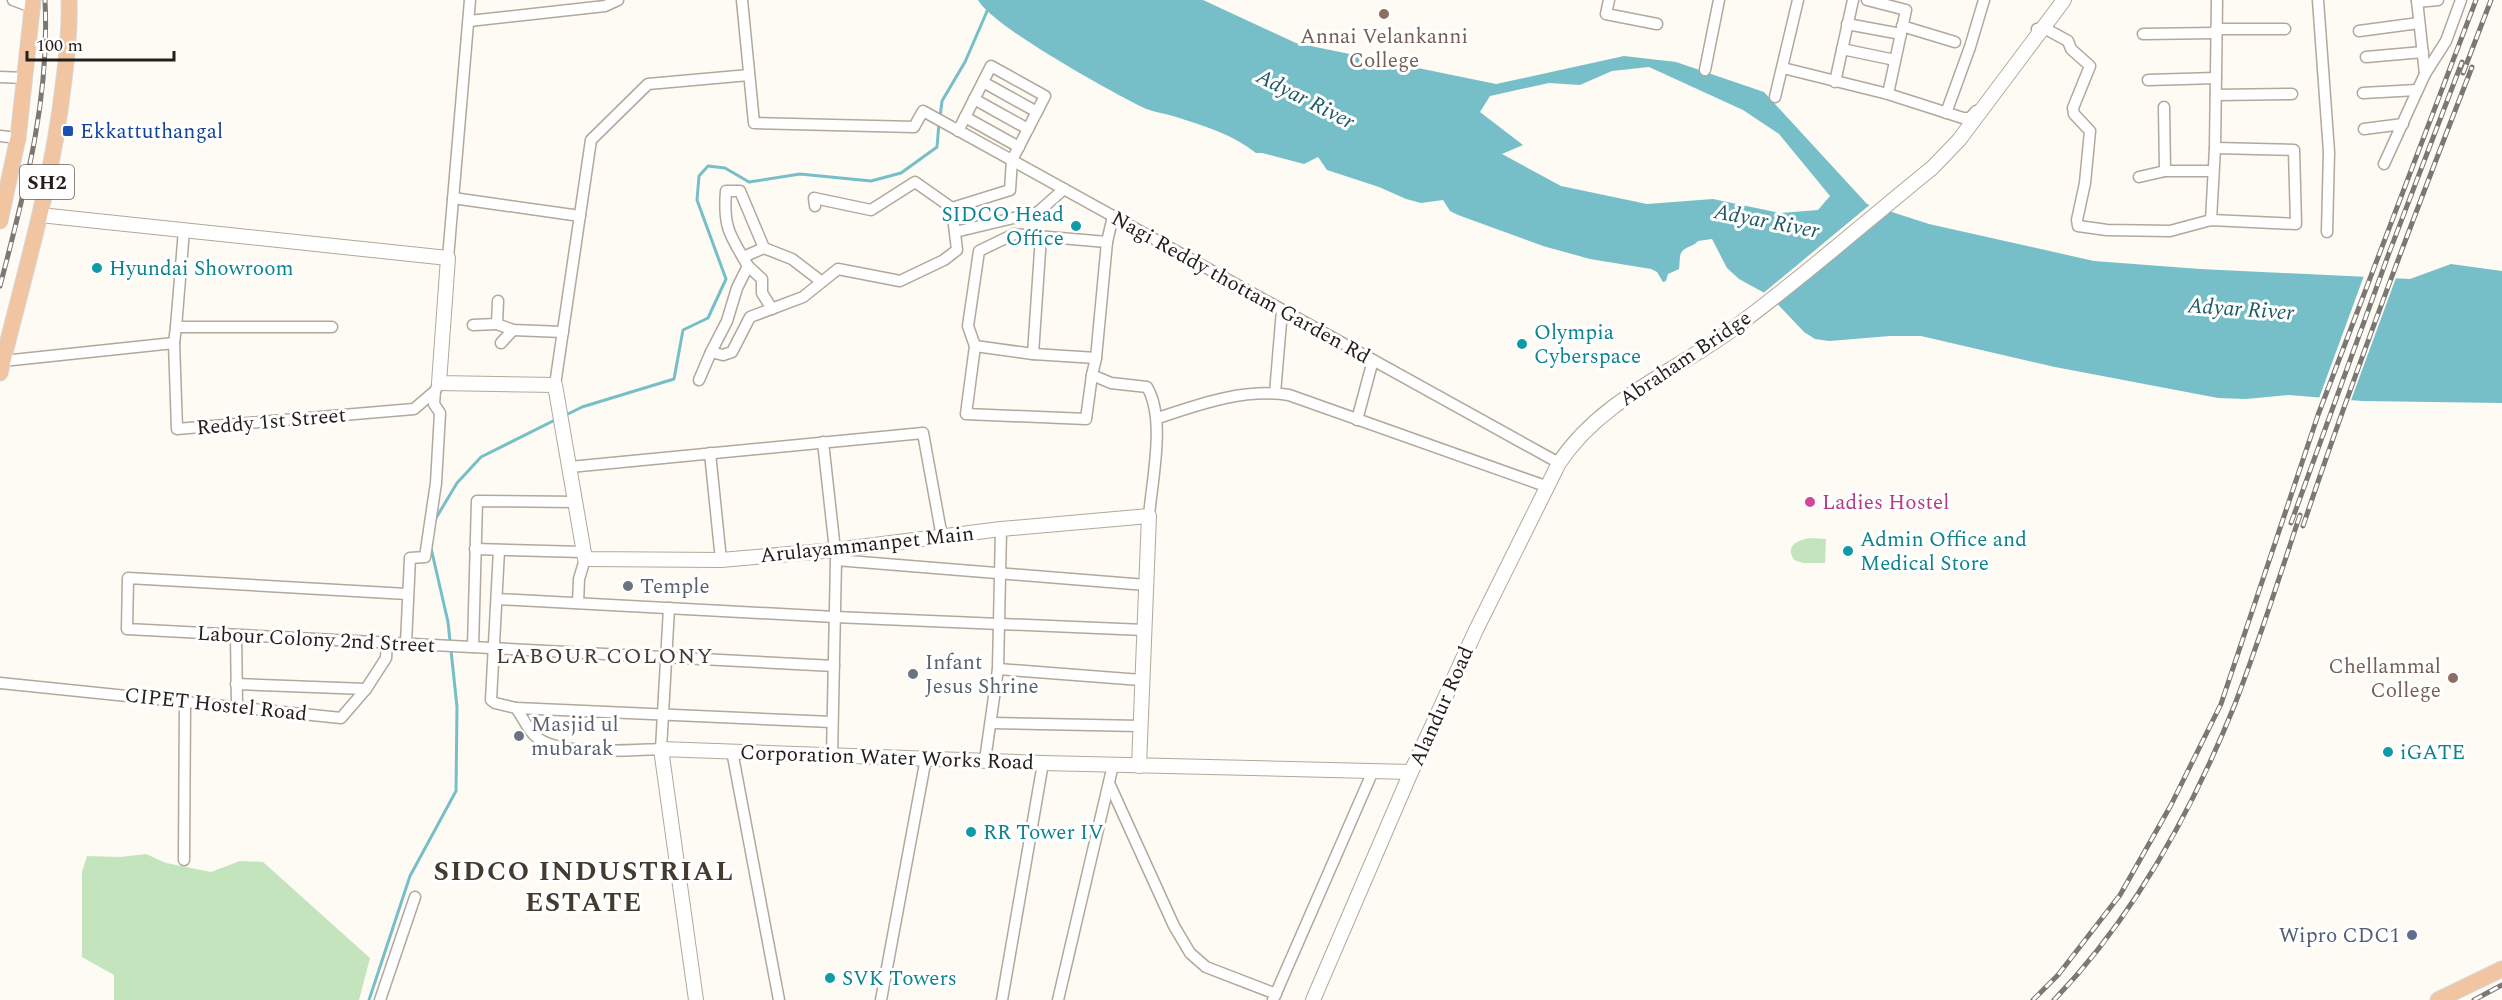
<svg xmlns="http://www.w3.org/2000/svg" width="2502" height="1000" font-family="Spectral,serif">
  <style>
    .green { fill: #c3e4bc }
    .water { fill: #77bfc8; fill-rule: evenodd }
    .pier { fill: #fefaf4 }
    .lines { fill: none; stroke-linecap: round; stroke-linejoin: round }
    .stream { stroke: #77bfc8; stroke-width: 3 }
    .street-casing { stroke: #b2a89b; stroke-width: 13 }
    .secondary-casing { stroke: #b2a89b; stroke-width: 16 }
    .primary-casing { stroke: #d7d6d6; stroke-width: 17 }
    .street { stroke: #fff; stroke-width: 10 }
    .secondary { stroke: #fff; stroke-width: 14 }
    .primary { stroke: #f1c4a2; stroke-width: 15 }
    .rail-casing { stroke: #7b7772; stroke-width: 5 }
    .rail { stroke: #fff; stroke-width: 3; stroke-dasharray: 9; stroke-linecap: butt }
    .education-dot { fill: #8d6e63; stroke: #fff; stroke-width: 2 }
    .transit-dot { fill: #1a4fb4; stroke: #fff; stroke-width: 2 }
    .culture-dot { fill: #0f9aa8; stroke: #fff; stroke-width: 2 }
    .hotel-dot { fill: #d1479c; stroke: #fff; stroke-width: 2 }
    .worship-dot { fill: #6b7280; stroke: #fff; stroke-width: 2 }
    .service-dot { fill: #5c6f8a; stroke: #fff; stroke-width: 2 }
    .labels { text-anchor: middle; stroke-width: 6; stroke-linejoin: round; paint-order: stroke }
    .shield { fill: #fff; stroke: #64625e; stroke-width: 1.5 }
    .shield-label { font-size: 20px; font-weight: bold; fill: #221e19 }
    .education-label { font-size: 21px; fill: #785e54; stroke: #fff }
    .transit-label { font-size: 21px; fill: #164399; stroke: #fff; text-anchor: start }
    .culture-label { font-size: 21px; fill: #0d838f; stroke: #fff; text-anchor: start }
    .street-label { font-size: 21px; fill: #221e19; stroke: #fff }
    .hotel-label { font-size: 21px; fill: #b23c85; stroke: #fff; text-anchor: start }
    .worship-label { font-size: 21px; fill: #5b616d; stroke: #fff; text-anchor: start }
    .service-label { font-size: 21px; fill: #4e5e75; stroke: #fff; text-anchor: end }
    .water-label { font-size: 22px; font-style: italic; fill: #1e5b63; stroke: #fff }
    .neighbourhood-label { font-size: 22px; letter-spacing: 1.5px; fill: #433b30; stroke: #fff }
    .district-label { font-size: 27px; font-weight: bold; letter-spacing: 1.5px; fill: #433b30; stroke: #fff }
  </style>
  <rect width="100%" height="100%" fill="#fefaf4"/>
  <g class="green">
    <path d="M1810,538L1826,539L1825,563H1803L1794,560C1785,546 1797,540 1810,538Z"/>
    <polygon points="146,854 166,863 211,872 240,861 263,862 370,958 359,1000 114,1000 114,975 82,957 82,872 87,856 120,857"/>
  </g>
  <path class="water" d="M978,0H1203L1296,43L1496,84L1624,56L1676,62L1764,92L1867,204L1929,224L2094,261L2200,269L2410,279L2451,264L2502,271V403L2362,401L2289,395L2246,399L2218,398L2055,367L1921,336H1890L1829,341L1815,339L1804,332L1770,296L1739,279L1727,268L1712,239L1698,241C1693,247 1685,246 1681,253C1679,258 1680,264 1679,269L1668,274L1666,281L1663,282L1657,272L1651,269L1590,259L1543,246L1458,215L1450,211L1443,200L1421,203L1406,199L1379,187L1327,170L1318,157L1304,164L1262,153H1256C1232,134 1202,125 1173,116C1163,113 1152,112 1142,107C1111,92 992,26 978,0ZM1649,67L1743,110L1779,134L1830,196L1818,210L1780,213L1713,199L1647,204L1561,186L1502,154L1523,145L1480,112L1490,96L1549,83L1580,85L1612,71Z"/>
  <g class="pier">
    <polygon points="1872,203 1891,209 1775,305 1761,295"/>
    <polygon points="2365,273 2397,275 2350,403 2318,401"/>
  </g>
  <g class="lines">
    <g class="stream">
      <polyline points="940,117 942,101 965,62 988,9"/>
      <polyline points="566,415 582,407 674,379 683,330 708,318 726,279 697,200 699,176 708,166 725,168 749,182 800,174 871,181 901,173 937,147 939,123"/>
      <polyline points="436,518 457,483 481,457 557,419"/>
      <polyline points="369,1000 410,876 456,791 457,707 448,622 431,548"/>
    </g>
    <g class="street-casing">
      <g id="street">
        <polyline points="13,0 34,8"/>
        <polyline points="742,0 754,123 914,127 923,111 1559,463"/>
        <polyline points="1609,0 1606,14 1657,24"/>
        <polyline points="1867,0 1906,10 1888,94"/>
        <polyline points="2318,0 2329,152 2327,232"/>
        <polyline points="2417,0 2425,74"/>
        <polyline points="2417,2 2438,0"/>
        <polyline points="469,21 605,6 618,0"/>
        <polyline points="1847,24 1901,34"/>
        <polyline points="1902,26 1955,42"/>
        <polyline points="2037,29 2044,28 2068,41 2071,49 2090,66 2073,108 2074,114 2090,131 2085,183 2077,220 2078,226 2107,230 2170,231 2211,220 2296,224 2294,150 2215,148"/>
        <polyline points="2216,29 2285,29"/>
        <polyline points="2359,31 2419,23"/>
        <polyline points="2143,34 2216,33"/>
        <polyline points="1842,49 1895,60"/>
        <polyline points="2366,57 2423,52"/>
        <polyline points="1783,68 1888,94 1963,118 1970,118 1976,111"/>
        <polyline points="1705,70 1719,0"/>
        <polyline points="0,77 25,78"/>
        <polyline points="2148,80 2216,78"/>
        <polyline points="983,82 1037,112"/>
        <polyline points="1835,82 1853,0"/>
        <polyline points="2363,93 2417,90"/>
        <polyline points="2216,95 2292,94"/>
        <polyline points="1775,97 1798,0"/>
        <polyline points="974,99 1028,129"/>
        <polyline points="2164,107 2165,171"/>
        <polyline points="1946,113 1970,47 1984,0"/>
        <polyline points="965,117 1019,147"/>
        <polyline points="2364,129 2403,124"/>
        <polyline points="0,136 18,138"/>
        <polyline points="2384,164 2425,74 2446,41 2461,0"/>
        <polyline points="2139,177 2165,171 2213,171"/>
        <polyline points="453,198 580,216"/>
        <path d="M815,206L814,198L871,210L915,182L952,208L957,250L944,260L900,281L838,269L803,297L750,317L732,352L723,355L711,352L727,321L737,288L748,266C730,235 723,228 726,191H740L764,248L792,259L822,282"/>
        <polyline points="952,208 1010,190 1012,160 1045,96 991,66 958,131"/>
        <path d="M1113,216L1107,242L1096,358L1092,375L1111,383L1147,387C1166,419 1152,479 1149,516"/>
        <polyline points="2211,220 2215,148 2217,0"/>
        <polyline points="955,232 1038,212 1064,189"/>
        <polyline points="743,257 764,248"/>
        <polyline points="448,258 470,0"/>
        <polyline points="748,266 762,279 762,293 772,309"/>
        <polyline points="497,324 513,330 563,332"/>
        <polyline points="473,325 497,324 498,301"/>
        <polyline points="176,327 184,230"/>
        <polyline points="332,327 176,327 174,343 177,429 414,409 435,391 439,383"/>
        <polyline points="501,343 513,330"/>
        <polyline points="975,346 968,326 979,251 1014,234 1107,242"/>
        <polyline points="1033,354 1041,236"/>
        <polyline points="3,361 174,343"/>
        <polyline points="1092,375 1086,419 966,414 975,346 1033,354 1096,358"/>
        <polyline points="699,380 711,352"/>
        <polyline points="555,385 591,140 648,84 749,75"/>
        <polyline points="1275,393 1282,310"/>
        <path d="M1158,418C1200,404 1244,388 1289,395L1548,487"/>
        <polyline points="1357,420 1373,360"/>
        <polyline points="823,442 835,550"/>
        <polyline points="710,453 721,560"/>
        <polyline points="570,467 923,433 942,537"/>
        <polyline points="475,549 583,552"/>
        <polyline points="499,550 491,700 495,703 516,708 832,722"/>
        <polyline points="407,594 128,578 127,629 834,666"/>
        <polyline points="497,599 835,617 1144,630"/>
        <polyline points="578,603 579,579 585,559"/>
        <polyline points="236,635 237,706"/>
        <polyline points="406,643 410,558 425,557 436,483 440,413 434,404 435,391"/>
        <polyline points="473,647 477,501 576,502"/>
        <polyline points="998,669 1141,680"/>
        <polyline points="0,683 341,718 366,689 386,658 387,642"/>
        <polyline points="236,684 366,689"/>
        <path d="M516,708C522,716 527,728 534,735C556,757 631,750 661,749L669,608"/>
        <polyline points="991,723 1140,726"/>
        <polyline points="732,751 779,1000"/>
        <polyline points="832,756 836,560 1146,585"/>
        <polyline points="985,760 998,669 1001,529"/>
        <polyline points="1109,783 1174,926 1190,953 1206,967 1276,994"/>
        <polyline points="184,860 185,701"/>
        <polyline points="380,1000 415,897"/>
        <polyline points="881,1000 926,758"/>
        <polyline points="1002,1000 1043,763"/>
        <polyline points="1058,1000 1113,765"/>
        <polyline points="1273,1000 1373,771"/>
      </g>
    </g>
    <g class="secondary-casing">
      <g id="secondary">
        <polyline points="40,215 448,258 439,383 555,385 585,559 721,560 835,550 1001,529 1149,516 1139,766"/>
        <polyline points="696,1000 661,749 1043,763 1411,772"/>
        <path d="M1313,1000L1411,772L1476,630L1559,463C1601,400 1671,374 1730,331C1800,280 1865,222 1932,168L1959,140L2064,0"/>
      </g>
    </g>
    <g class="primary-casing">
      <g id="primary">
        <polyline points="0,221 18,138 33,0"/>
        <path d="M0,373C23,278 52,184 63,87C67,57 70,29 69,0"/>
        <polyline points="2438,1000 2502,969"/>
      </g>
    </g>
    <use href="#street" class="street"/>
    <use href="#secondary" class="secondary"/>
    <use href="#primary" class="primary"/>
    <g class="rail-casing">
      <g id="rail">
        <polyline points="2463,73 2491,0"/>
        <path d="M0,286C25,190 50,100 45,0"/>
        <polyline points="2291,523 2389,253 2462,62"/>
        <path d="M2303,526C2355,371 2413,219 2472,67"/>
        <polyline points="2033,1000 2058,975 2120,895 2171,805 2221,704 2318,415 2476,0"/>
        <path d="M2054,1000C2135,916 2192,811 2235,704C2259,642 2279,578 2300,515"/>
        <polyline points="2474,1000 2502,985"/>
      </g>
    </g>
    <use href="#rail" class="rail"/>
  </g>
  <g class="education-dot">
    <circle cx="1384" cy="14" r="6"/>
    <circle cx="2453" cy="678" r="6"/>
  </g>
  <rect class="transit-dot" x="62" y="125" width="12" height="12" rx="3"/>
  <g class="culture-dot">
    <circle cx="1076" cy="226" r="6"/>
    <circle cx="97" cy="268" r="6"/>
    <circle cx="1522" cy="344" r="6"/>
    <circle cx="1848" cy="551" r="6"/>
    <circle cx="2388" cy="752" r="6"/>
    <circle cx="971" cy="832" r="6"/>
    <circle cx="830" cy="978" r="6"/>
  </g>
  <circle class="hotel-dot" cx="1810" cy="502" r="6"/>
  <g class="worship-dot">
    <circle cx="628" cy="586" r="6"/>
    <circle cx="913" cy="674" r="6"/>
    <circle cx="519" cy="736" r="6"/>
  </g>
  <circle class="service-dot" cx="2412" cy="935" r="6"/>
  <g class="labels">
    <rect class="shield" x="20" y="165" width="54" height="34" rx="4.5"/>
    <g class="shield-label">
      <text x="47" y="189">SH2</text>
    </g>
    <g class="education-label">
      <text x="1384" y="43">Annai Velankanni<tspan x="1384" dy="24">College</tspan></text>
      <text x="2441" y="673" text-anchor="end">Chellammal<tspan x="2441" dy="24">College</tspan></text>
    </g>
    <g class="transit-label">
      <text x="80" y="138">Ekkattuthangal</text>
    </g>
    <g class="culture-label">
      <text x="1064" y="221" text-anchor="end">SIDCO Head<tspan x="1064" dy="24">Office</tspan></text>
      <text x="109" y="275">Hyundai Showroom</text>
      <text x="1534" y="339">Olympia<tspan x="1534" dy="24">Cyberspace</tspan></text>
      <text x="1860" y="546">Admin Office and<tspan x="1860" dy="24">Medical Store</tspan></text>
      <text x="2400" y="759">iGATE</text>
      <text x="983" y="839">RR Tower IV</text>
      <text x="842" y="985">SVK Towers</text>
    </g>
    <g class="street-label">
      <text transform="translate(1241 287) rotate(29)" y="7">Nagi Reddy thottam Garden Rd</text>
      <text transform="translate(1685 358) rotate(-34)" y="7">Abraham Bridge</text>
      <text transform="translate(271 421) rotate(-5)" y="7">Reddy 1st Street</text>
      <text transform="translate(867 544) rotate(-6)" y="7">Arulayammanpet Main</text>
      <text transform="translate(316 639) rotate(3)" y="7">Labour Colony 2nd Street</text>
      <text transform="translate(216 704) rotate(6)" y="7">CIPET Hostel Road</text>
      <text transform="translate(1441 706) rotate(-66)" y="7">Alandur Road</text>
      <text transform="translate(887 757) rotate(2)" y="7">Corporation Water Works Road</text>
    </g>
    <g class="hotel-label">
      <text x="1822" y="509">Ladies Hostel</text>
    </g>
    <g class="worship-label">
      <text x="640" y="593">Temple</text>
      <text x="925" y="669">Infant<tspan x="925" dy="24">Jesus Shrine</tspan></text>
      <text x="531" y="731">Masjid ul<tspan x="531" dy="24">mubarak</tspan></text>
    </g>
    <g class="service-label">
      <text x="2400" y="942">Wipro CDC1</text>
    </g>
    <g class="water-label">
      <text transform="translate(1306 98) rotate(27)" y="8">Adyar River</text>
      <text transform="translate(1767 220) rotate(11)" y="8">Adyar River</text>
      <text transform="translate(2241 308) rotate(4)" y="8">Adyar River</text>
    </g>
    <g class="neighbourhood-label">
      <text x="605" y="663">LABOUR COLONY</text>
    </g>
    <g class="district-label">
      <text x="584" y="880">SIDCO INDUSTRIAL<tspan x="584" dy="31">ESTATE</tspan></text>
    </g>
  </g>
  <path d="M27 51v9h147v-9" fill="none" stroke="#221e19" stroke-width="3"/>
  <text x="36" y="51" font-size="18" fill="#221e19" stroke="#ffffff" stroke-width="4.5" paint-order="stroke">100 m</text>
</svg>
